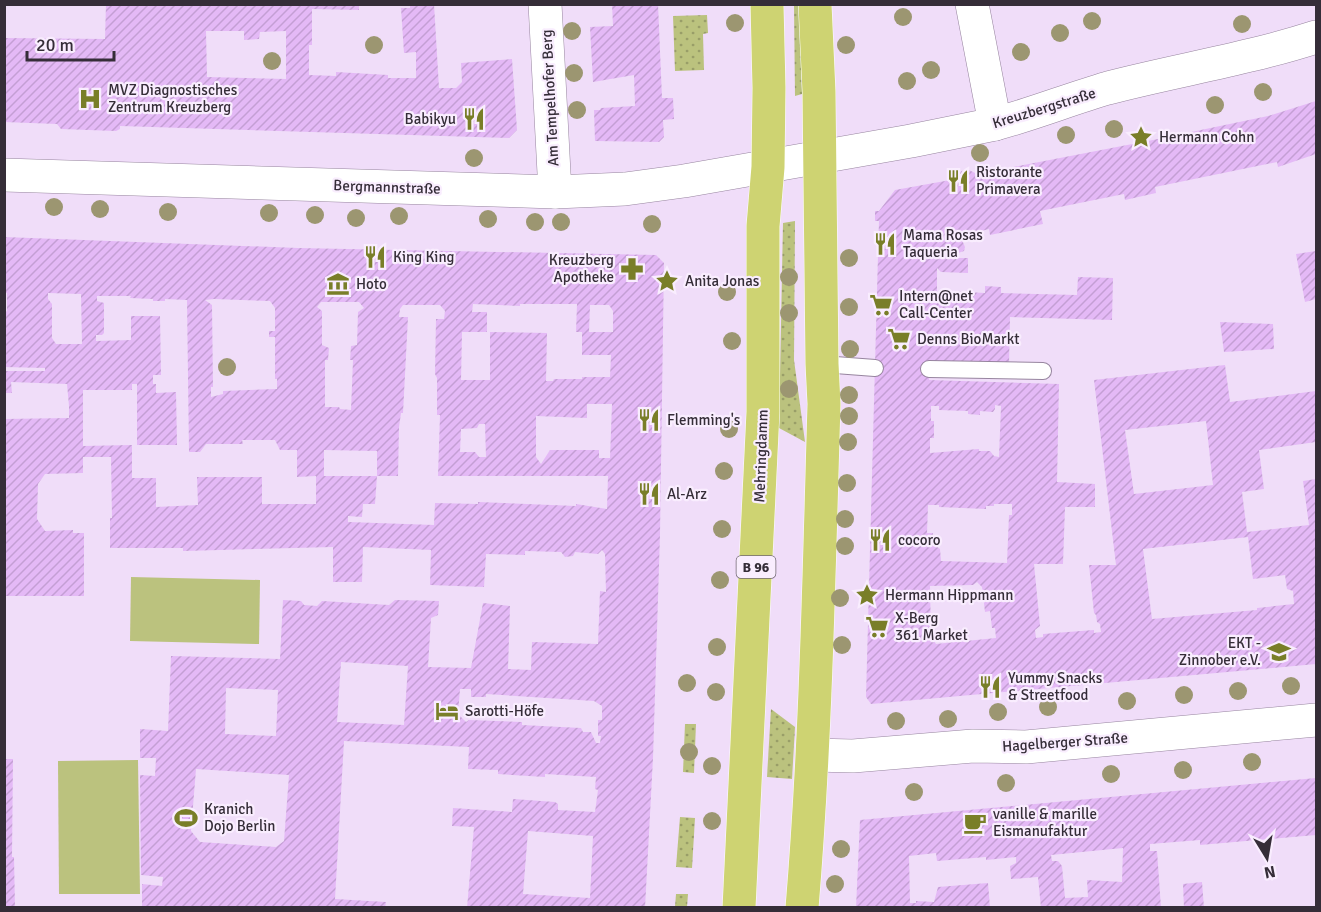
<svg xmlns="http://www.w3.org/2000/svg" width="1321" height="912" font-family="Signika,sans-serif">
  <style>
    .grass { fill: url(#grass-dots) }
    .green { fill: #bbc27e }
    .building { fill: url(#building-hatch); fill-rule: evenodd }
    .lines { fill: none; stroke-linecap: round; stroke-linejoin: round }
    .lane-casing { stroke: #97859f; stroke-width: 18 }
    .street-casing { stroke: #97859f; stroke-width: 34 }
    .primary-casing { stroke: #fff; stroke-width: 34 }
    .lane { stroke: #fff; stroke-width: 16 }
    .street { stroke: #fff; stroke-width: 33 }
    .primary { stroke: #ced372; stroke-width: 33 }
    .tree { fill: #9c9671 }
    .labels { text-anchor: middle; stroke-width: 4.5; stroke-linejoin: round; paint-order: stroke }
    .shield { fill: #f9edfe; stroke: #706773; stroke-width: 1.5 }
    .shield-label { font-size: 14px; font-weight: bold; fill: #352d38 }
    .poi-label { font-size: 15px; fill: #352d38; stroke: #f9edfe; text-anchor: start }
    .street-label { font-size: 15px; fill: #352d38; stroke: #f9edfe }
  </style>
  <defs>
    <pattern id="grass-dots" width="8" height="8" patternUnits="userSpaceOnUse" patternTransform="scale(1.5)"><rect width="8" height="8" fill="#bbc27e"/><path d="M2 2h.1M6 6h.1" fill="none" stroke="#999e68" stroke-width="1.8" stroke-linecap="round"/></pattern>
    <pattern id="building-hatch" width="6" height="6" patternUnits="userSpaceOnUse" patternTransform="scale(1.5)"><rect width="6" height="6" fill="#e4b9f6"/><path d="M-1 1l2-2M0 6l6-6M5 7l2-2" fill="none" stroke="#c49fd4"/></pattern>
  </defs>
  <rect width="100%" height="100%" fill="#f0ddf9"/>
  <g class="grass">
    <polygon points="794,5 800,5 802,94 795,96"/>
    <polygon points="707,15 708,33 703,34 704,70 675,71 673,16"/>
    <polygon points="795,221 794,360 805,442 779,428 783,223"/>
    <polygon points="771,709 795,727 792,779 767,777"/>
    <polygon points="685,724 696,724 694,773 683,772"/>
    <polygon points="680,817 695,818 692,868 676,867"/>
    <polygon points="676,894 688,894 687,907 675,907"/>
  </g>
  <g class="green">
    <polygon points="131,577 260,580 259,644 130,641"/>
    <polygon points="138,760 140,894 59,894 58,761"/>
  </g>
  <g class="building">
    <path d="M106,4H359V10L312,9V45H309V75L336,76V72L388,75V78H416V52L404,53L401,8H410V4H434L439,88H456L462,82L461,63L512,59L517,130L509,138L120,126V129L116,131L61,129L57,124L4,122V38L105,39ZM206,31H244V40L259,39L260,32L286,31V79L207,77Z"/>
    <polygon points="612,4 658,4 662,98 673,98 674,119 663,120 664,137 659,142 595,141 594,110 600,110 601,108 635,106 634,75 593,82 590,27 613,26"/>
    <path d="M1316,101V154L1278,167L1277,162L1155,187L1156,193L1125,200L1124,194L1040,211L1043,224L990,235L989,229L969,234L962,240L965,247L964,251L958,253L957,258H968V273L941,272L937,268V291L942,296L947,291L985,293V286L1001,287V293L1077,295L1078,277L1113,278L1112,320L1010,317L1009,364L930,361L929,380L1059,384L1057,482L1095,484V507H1065L1063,564H1034L1040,626L1035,630L1036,638L1043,637V634L1068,632L1094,630V633L1101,632L1100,624L1097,622L1096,615L1094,613L1089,565H1116L1094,380L1225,365L1230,402L1316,391V442L1259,450L1264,489L1242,492L1247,532L1309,525L1303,481L1316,479V664L871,704L866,697L878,255L879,221H875V211H879L895,190L956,179L961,171L969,170L977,174L1153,140L1268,116ZM995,405L1001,406L999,457L994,456L990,451H979V449L930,453V438H934V421H931V406H939V410L968,411V414L980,415V411L993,412L995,409ZM1206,421L1213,485L1134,494L1125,430ZM994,504H1012V515H1009L1007,563L941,561L940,549L933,544V533H927L928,505H939V507L986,509V506H994ZM1248,537L1253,579L1285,575L1287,589L1293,591L1294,604L1257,608V610L1152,619L1143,549ZM977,582L982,587L985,612L990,611L992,628H995L996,638L936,644L931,637L930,586L973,585Z"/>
    <path d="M4,237L298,248L656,255L664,263L660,534L653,758L645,908H467L474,827L452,826L453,808L512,812L513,799L555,802L558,804V810L595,812L598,790L595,789L596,777L545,774V777L498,774V770L468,769L469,747L344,741L335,899L386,902L385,908H142V884L162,886L163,877L141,875L140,775L155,776L156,758H140V729L168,731L171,656L280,659L283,600L301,601L304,605L317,606L322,601L389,605L395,600L439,601L438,615L431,618L428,667L471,668L483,603L510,606L508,669L531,670L532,642L598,644L600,591L606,592L605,554L602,550L598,554L575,552L573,556L565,557L561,552L525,551V555L486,554L484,587L430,585L431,550L363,547L362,582H333V547L183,551V548H110V518H112L111,457H83V473L45,474L38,484L37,519L45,531L73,530V533H84V596H4V419L69,418V406L67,384L11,382L12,393H4V371H45V368L4,367V313L7,311V293H4ZM48,293L81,294L82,344H56L52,338V304L48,299ZM97,296H131L130,298L153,299V301H165V299L187,300L189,452H200L206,444H243L242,440H275L280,450H297V477L316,476V504H262V477H197L198,505L156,507V478H132V445L83,446V390H132V384H137V445H177L176,392L156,393V384H153V375H161L160,316H131V340L96,341V335H102L104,333V303L97,301ZM214,299L270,301L275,308V331H269V337H275V379H277V389L223,391V394L211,397V387H213L212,305L205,300ZM321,302H359L364,308L358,312L357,345L351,346L350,360H353L351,410L340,409L339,407H325V360H328L329,348L322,345V311L317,307ZM473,304L520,306V304H577L576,332H582V355H611L610,377H582V379H554L553,381H546L547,333L490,332V380H461L462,332H487V312H472ZM403,305H440L445,311L444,319H436L435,374L437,378V415H440L438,476H608L607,509L576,504V506L478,502V504L435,503L434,525L348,522V516L362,517L363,504H375L377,476H324V450L377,451V476H398L399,427L401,413H403L408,317H399L400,309ZM590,305H609L613,311V332H589ZM587,404H612L610,458H599V450H550L541,464L536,457V416L587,418ZM479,424H485L486,457H479L475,452H460L461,429L477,428ZM341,662L408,666L404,725L337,722ZM226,688L278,690L276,736L225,734ZM460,689H471V697H486V694L594,701L602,706V720H598V736H601L600,743H596L591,732H583L581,728L522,725V722L469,720L466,722L458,714ZM196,769L289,775L284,841L276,847L200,842L191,831ZM528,831L593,836L590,898L523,894Z"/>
    <polygon points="1316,251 1316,299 1305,302 1296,254"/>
    <polygon points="1220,322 1273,324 1274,349 1224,352"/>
    <polygon points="4,759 13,759 12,857 14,857 15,908 4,908"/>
    <path d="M1316,778V835L1200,845V840L1150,844V851H1157L1161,908H1041L1038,877L1011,879L1010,866L1016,863V857L986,860V857L937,861L936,853L909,856L910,903H916V901L934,902L938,887L988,883L990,908H856L860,820ZM1123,848L1122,882L1087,880L1088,897L1065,898L1062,866L1058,861H1052L1051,855Z"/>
    <polygon points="1202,882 1204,908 1184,908 1183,884"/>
  </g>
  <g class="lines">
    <g class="lane-casing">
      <g id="lane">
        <polyline points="822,364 875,368"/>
        <polyline points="929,369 1043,371"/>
      </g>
    </g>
    <g class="street-casing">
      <g id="street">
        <polyline points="545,4 555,192"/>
        <polyline points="972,4 995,124"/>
        <path d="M4,175L555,192L625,189L684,181L911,141L995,124C1033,114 1070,99 1108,88C1177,70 1248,59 1316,37"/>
        <polyline points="813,755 853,756 973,746 1026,747 1316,720"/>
      </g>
    </g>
    <g class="primary-casing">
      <g id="primary">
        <polyline points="739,908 763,412 763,226 768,167 769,88 767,4"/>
        <path d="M802,908C816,740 819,572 824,404L822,364L819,92L815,4"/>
      </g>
    </g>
    <use href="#lane" class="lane"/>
    <use href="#street" class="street"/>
    <use href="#primary" class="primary"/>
  </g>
  <g class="tree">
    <circle cx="903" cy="17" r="9"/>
    <circle cx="1092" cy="21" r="9"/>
    <circle cx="735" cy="23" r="9"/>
    <circle cx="1242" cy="24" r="9"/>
    <circle cx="572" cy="31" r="9"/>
    <circle cx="1060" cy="33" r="9"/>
    <circle cx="374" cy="45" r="9"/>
    <circle cx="846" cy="45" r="9"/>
    <circle cx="1021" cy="52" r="9"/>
    <circle cx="272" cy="61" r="9"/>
    <circle cx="931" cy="70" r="9"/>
    <circle cx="574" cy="73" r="9"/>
    <circle cx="907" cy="81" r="9"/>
    <circle cx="1263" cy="92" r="9"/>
    <circle cx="1215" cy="105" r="9"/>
    <circle cx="577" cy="110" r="9"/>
    <circle cx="1114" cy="129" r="9"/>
    <circle cx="1066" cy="135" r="9"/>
    <circle cx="980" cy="153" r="9"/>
    <circle cx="474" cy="158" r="9"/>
    <circle cx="54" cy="207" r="9"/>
    <circle cx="100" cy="209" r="9"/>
    <circle cx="168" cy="212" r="9"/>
    <circle cx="269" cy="213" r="9"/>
    <circle cx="315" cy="215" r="9"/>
    <circle cx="399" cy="216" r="9"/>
    <circle cx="356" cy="218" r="9"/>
    <circle cx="488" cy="219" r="9"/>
    <circle cx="535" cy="222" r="9"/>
    <circle cx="561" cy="222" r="9"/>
    <circle cx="652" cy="224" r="9"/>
    <circle cx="849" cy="258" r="9"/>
    <circle cx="789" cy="277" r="9"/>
    <circle cx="727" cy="292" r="9"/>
    <circle cx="849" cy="307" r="9"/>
    <circle cx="789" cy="313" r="9"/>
    <circle cx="732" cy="341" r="9"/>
    <circle cx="850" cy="349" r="9"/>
    <circle cx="227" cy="367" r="9"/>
    <circle cx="789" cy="389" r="9"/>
    <circle cx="849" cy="395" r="9"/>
    <circle cx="849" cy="416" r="9"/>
    <circle cx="729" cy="429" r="9"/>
    <circle cx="848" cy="442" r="9"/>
    <circle cx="724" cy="471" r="9"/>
    <circle cx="847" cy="483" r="9"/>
    <circle cx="845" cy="519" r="9"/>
    <circle cx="722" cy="529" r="9"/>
    <circle cx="845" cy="546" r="9"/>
    <circle cx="720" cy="580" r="9"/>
    <circle cx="840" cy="598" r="9"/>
    <circle cx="842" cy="645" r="9"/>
    <circle cx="717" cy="647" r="9"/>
    <circle cx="687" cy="683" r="9"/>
    <circle cx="1291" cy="686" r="9"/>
    <circle cx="1238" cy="691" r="9"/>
    <circle cx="716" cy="692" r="9"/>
    <circle cx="1184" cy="695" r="9"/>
    <circle cx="1127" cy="701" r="9"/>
    <circle cx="1048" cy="707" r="9"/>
    <circle cx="998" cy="712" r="9"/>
    <circle cx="948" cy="719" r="9"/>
    <circle cx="896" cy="721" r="9"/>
    <circle cx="689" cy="752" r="9"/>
    <circle cx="1252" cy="762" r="9"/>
    <circle cx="712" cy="766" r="9"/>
    <circle cx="1183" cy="770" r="9"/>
    <circle cx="1111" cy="774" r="9"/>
    <circle cx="1006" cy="783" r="9"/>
    <circle cx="914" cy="792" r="9"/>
    <circle cx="712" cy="821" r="9"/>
    <circle cx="841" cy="849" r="9"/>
    <circle cx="835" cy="884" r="9"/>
  </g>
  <defs>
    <g id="hospital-bare" transform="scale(1.8)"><path d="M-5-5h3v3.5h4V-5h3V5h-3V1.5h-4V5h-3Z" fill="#797e28" stroke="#f9edfe" stroke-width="2.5" paint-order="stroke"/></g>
    <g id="restaurant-bare" transform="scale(1.8)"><path d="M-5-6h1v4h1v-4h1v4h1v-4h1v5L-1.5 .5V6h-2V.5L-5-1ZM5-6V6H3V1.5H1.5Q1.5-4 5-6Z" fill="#797e28" stroke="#f9edfe" stroke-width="2.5" paint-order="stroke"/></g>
    <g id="sight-bare" transform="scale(1.8)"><path d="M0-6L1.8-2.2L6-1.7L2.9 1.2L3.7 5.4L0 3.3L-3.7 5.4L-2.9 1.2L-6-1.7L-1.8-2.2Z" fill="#797e28" stroke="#f9edfe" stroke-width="2.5" paint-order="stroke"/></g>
    <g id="pharmacy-bare" transform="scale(1.8)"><path d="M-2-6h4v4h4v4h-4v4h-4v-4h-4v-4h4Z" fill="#797e28" stroke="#f9edfe" stroke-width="2.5" paint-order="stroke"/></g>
    <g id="museum-bare" transform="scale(1.8)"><path d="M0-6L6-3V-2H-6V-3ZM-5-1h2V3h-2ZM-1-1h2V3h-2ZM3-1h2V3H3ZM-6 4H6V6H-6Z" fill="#797e28" stroke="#f9edfe" stroke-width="2.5" paint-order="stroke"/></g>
    <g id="supermarket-bare" transform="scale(1.8)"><path d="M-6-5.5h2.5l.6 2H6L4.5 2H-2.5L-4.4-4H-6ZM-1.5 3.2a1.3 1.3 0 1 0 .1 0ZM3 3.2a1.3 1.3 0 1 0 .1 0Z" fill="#797e28" stroke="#f9edfe" stroke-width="2.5" paint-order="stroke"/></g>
    <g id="school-bare" transform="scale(1.8)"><path d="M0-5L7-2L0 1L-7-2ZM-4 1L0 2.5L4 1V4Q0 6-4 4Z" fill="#797e28" stroke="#f9edfe" stroke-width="2.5" paint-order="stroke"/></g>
    <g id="hotel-bare" transform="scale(1.8)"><path d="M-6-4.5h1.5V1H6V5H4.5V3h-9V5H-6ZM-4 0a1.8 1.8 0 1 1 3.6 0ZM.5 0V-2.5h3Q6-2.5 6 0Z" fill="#797e28" stroke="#f9edfe" stroke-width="2.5" paint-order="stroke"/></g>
    <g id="stadium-bare" transform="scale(1.8)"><path d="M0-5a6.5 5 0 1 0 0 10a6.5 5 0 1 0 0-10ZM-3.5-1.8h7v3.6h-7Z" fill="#797e28" stroke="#f9edfe" stroke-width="2.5" paint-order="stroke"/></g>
    <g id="cafe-bare" transform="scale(1.8)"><path d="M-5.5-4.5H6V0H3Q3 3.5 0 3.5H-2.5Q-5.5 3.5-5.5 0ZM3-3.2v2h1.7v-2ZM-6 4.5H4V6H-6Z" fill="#797e28" stroke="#f9edfe" stroke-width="2.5" paint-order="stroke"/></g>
  </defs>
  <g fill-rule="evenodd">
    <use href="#hospital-bare" x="90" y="99"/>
    <use href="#restaurant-bare" x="474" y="119"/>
    <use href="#sight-bare" x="1141" y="137"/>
    <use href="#restaurant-bare" x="958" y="181"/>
    <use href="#restaurant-bare" x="885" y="244"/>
    <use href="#restaurant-bare" x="375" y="257"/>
    <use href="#pharmacy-bare" x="632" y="269"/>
    <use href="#sight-bare" x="667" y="281"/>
    <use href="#museum-bare" x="338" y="284"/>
    <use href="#supermarket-bare" x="881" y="305"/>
    <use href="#supermarket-bare" x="899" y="339"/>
    <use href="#restaurant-bare" x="649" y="420"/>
    <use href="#restaurant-bare" x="649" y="494"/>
    <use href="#restaurant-bare" x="880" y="540"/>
    <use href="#sight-bare" x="867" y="595"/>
    <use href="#supermarket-bare" x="877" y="627"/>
    <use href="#school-bare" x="1279" y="652"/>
    <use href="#restaurant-bare" x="990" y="687"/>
    <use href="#hotel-bare" x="447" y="711"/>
    <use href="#stadium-bare" x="186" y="818"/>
    <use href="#cafe-bare" x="975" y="823"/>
  </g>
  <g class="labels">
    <rect class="shield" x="736.5" y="556" width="39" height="22" rx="4.5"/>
    <g class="shield-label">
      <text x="756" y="572">B 96</text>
    </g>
    <g class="poi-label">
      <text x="108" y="95">MVZ Diagnostisches<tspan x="108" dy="17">Zentrum Kreuzberg</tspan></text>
      <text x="456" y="124" text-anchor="end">Babikyu</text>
      <text x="1159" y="142">Hermann Cohn</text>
      <text x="976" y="177">Ristorante<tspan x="976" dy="17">Primavera</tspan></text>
      <text x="903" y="240">Mama Rosas<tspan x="903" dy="17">Taqueria</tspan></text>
      <text x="393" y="262">King King</text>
      <text x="614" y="265" text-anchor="end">Kreuzberg<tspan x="614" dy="17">Apotheke</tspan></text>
      <text x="685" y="286">Anita Jonas</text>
      <text x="356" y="289">Hoto</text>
      <text x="899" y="301">Intern@net<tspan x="899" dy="17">Call-Center</tspan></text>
      <text x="917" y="344">Denns BioMarkt</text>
      <text x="667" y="425">Flemming's</text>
      <text x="667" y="499">Al-Arz</text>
      <text x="898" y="545">cocoro</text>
      <text x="885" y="600">Hermann Hippmann</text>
      <text x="895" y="623">X-Berg<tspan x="895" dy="17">361 Market</tspan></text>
      <text x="1261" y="648" text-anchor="end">EKT -<tspan x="1261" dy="17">Zinnober e.V.</tspan></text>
      <text x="1008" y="683">Yummy Snacks<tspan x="1008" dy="17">&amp; Streetfood</tspan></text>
      <text x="465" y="716">Sarotti-Höfe</text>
      <text x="204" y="814">Kranich<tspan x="204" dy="17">Dojo Berlin</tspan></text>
      <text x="993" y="819">vanille &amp; marille<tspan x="993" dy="17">Eismanufaktur</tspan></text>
    </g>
    <g class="street-label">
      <text transform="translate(550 98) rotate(-93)" y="5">Am Tempelhofer Berg</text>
      <text transform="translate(1044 108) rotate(-17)" y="5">Kreuzbergstraße</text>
      <text transform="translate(387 187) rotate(2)" y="5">Bergmannstraße</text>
      <text transform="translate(761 456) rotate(-88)" y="5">Mehringdamm</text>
      <text transform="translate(1065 742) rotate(-4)" y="5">Hagelberger Straße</text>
    </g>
  </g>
  <rect width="1321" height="912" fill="none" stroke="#352d38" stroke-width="12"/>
  <g transform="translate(1267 858) rotate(169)" stroke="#f9edfe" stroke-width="4.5" paint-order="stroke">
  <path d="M0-4.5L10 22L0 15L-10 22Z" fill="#352d38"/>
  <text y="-9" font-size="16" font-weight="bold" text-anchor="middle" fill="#352d38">N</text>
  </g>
  <path d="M27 51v9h87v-9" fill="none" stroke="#352d38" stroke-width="3"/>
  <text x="36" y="51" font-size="18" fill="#352d38" stroke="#f9edfe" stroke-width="4.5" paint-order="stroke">20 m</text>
</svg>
